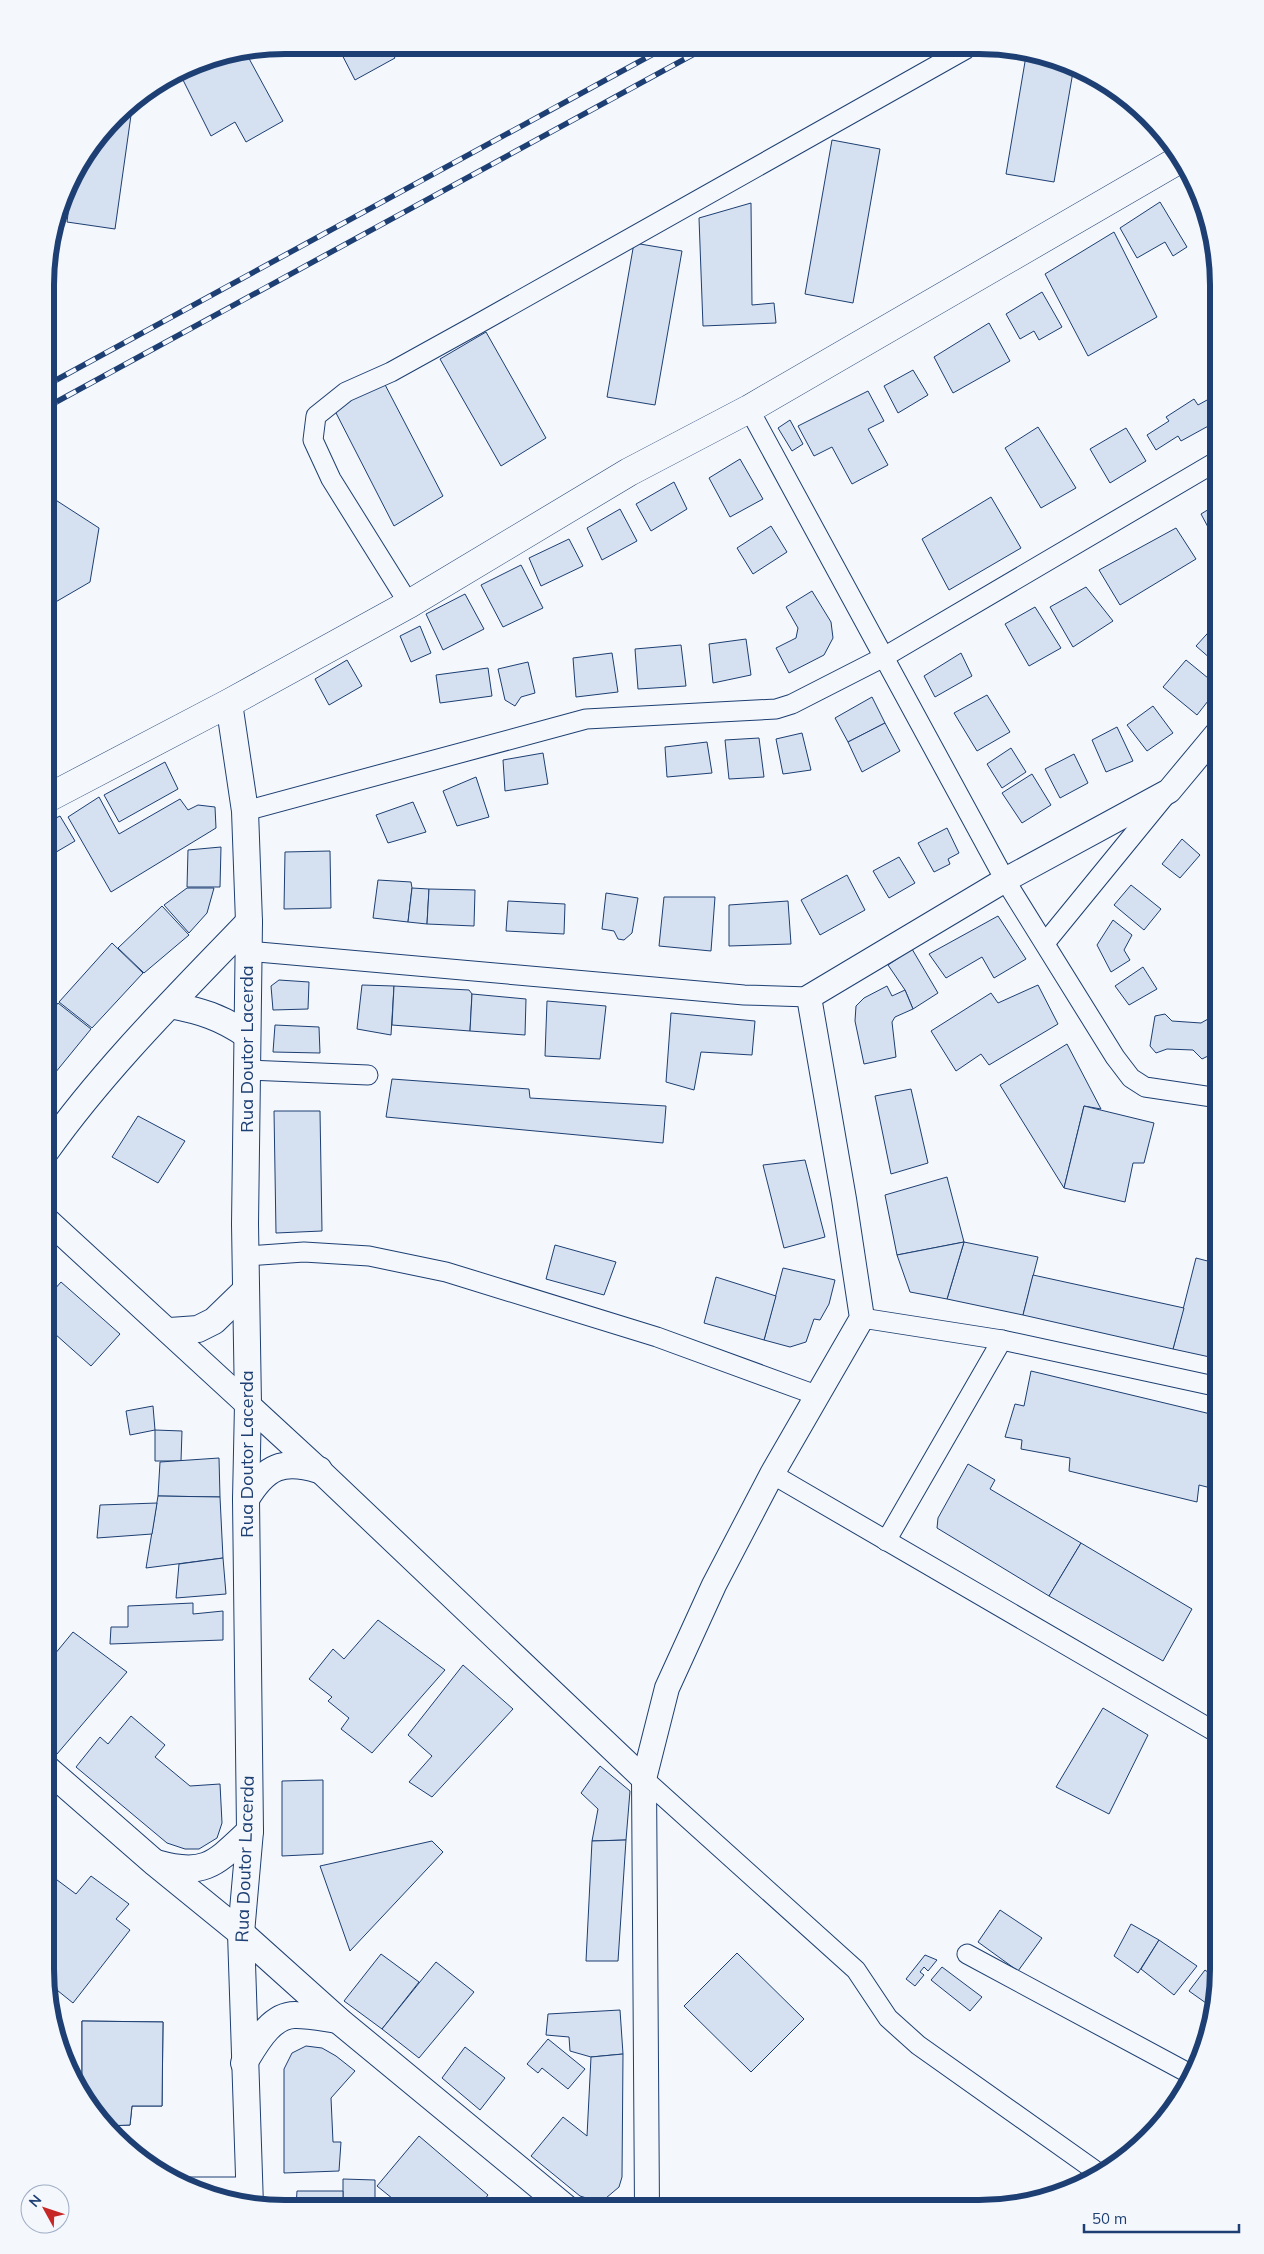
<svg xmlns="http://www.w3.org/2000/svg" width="1264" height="2254" font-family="Mulish,sans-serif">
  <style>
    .building { fill: #d5e0f0; stroke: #1d3f73; fill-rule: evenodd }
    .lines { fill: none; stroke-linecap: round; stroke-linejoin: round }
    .minor-casing { stroke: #1d3f73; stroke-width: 21 }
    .tertiary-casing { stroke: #1d3f73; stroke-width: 26 }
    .secondary-casing { stroke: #1d3f73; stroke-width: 28 }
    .primary-casing { stroke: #1d3f73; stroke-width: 29 }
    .minor { stroke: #f4f7fb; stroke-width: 19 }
    .tertiary { stroke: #f4f7fb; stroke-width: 24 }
    .secondary { stroke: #f4f7fb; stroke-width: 26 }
    .primary { stroke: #f4f7fb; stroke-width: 28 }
    .rail-casing { stroke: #1d3f73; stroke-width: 5.5 }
    .rail { stroke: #f4f7fb; stroke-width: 4; stroke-dasharray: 11; stroke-linecap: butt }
    .labels { text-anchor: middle; stroke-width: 4; stroke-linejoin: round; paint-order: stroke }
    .street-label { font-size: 18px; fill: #1d3f73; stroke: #f4f7fb }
    .rim { fill: none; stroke: #1d3f73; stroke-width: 6 }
  </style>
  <rect width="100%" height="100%" fill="#f4f7fb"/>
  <g class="building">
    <polygon points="337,45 388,46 395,58 355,80"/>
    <polygon points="1027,50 1074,66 1054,182 1006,174"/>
    <polygon points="246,53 283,121 246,142 235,122 211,136 179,72 193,63"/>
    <polygon points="133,101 115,229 67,222 73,174 127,105"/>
    <polygon points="832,140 880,149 853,303 805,294"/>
    <polygon points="1160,202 1187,247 1173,256 1165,242 1137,258 1120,228"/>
    <polygon points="751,203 752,305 774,303 776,323 703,326 699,218"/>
    <polygon points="1114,232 1157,317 1088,356 1045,274"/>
    <polygon points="634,243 682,251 655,405 607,397"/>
    <polygon points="1042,292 1062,327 1039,340 1034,331 1020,339 1006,314"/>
    <polygon points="989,323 1010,361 953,393 934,357"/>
    <polygon points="486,332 546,438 501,466 440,359"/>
    <polygon points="913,370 928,395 898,413 884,386"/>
    <polygon points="381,377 443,496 394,526 334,409"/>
    <polygon points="868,391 884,421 868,429 888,465 852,484 832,447 814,456 798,426"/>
    <polygon points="1218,394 1219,412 1209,418 1212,424 1181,441 1178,436 1156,450 1147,435 1169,421 1166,417 1194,399 1198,405"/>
    <polygon points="790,420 803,444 792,451 778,428"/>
    <polygon points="1038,427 1076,488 1041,508 1005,448"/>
    <polygon points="1126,428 1146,461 1110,483 1090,449"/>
    <polygon points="740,459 763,499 730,517 709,478"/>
    <polygon points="674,482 687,509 651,531 636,504"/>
    <polygon points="51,497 99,528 90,582 47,607 47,500"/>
    <polygon points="991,497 1021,548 949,590 922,539"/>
    <polygon points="1219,503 1219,540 1216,542 1201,514"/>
    <polygon points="620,509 637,541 602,560 587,528"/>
    <polygon points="771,526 787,552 753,574 737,548"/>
    <polygon points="1176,528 1196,559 1120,605 1099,570"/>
    <polygon points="569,539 583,566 541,586 529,558"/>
    <polygon points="521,565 543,608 503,627 481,585"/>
    <polygon points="1086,587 1113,621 1073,647 1050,607"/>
    <polygon points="812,591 831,622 833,638 824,655 789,673 776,648 796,638 798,628 786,607"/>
    <polygon points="465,594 484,629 443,650 426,614"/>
    <polygon points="1035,607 1061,648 1029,666 1005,624"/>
    <polygon points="1216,624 1219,627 1219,666 1196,646"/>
    <polygon points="420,626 431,653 411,662 400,636"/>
    <polygon points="746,639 751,675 713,683 709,644"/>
    <polygon points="681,645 686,686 638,689 635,649"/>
    <polygon points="612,653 618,692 576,697 573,658"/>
    <polygon points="961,653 972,676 935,697 924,676"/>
    <polygon points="347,660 362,686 329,705 315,679"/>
    <polygon points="1186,660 1219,687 1197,715 1163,687"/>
    <polygon points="528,662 535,693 521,697 515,706 505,700 498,669"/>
    <polygon points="488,668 492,696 440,703 436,675"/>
    <polygon points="987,695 1010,732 977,751 954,713"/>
    <polygon points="872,697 885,723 848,742 835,718"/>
    <polygon points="1153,706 1173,733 1147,751 1127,725"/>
    <polygon points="885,723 900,751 862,772 848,742"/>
    <polygon points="1117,727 1133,761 1106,772 1092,740"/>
    <polygon points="802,733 811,770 783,774 776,739"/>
    <polygon points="759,738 764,777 729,779 725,740"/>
    <polygon points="707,742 712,773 667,777 665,747"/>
    <polygon points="1011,748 1026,772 1002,788 987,764"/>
    <polygon points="543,753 548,784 505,791 503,760"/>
    <polygon points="1074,754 1088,783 1060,798 1045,769"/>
    <polygon points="165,762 178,789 119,822 104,795"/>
    <polygon points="1032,774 1051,805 1022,823 1002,793"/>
    <polygon points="476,777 489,817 457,826 443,791"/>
    <polygon points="99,797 119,834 180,799 188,810 198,805 215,807 216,828 111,892 68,817"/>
    <polygon points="413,802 426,832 388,843 376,815"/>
    <polygon points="1219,804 1219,823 1210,816"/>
    <polygon points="60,816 75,841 46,858 46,823"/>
    <polygon points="947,828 959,853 948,859 950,864 934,872 918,843"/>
    <polygon points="1182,839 1200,855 1180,878 1162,864"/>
    <polygon points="221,847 220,887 187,887 188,850"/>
    <polygon points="330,851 331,908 284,909 285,852"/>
    <polygon points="899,857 915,883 889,898 873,871"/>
    <polygon points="847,875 865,910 820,935 801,900"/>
    <polygon points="378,880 411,882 412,888 408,922 373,918"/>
    <polygon points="1131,885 1161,909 1144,930 1114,905"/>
    <polygon points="187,888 214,888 207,913 189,933 164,905"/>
    <polygon points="412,888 429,889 427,924 408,922"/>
    <polygon points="429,889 475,890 474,926 427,924"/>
    <polygon points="606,893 638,898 632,933 624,940 618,939 614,931 602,929"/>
    <polygon points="664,897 715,897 711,951 659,946"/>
    <polygon points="508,901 565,904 564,934 506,931"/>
    <polygon points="788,901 791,944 729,946 729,905"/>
    <polygon points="162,906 189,935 144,973 118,948"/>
    <polygon points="998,916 1026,959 994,978 982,957 946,978 929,954"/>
    <polygon points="1113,920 1132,935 1124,950 1130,960 1111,972 1097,945"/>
    <polygon points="112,943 143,973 92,1028 59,1002"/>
    <polygon points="912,949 938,993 913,1009 905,990 888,965"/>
    <polygon points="1143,967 1157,989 1129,1005 1115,986"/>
    <polygon points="279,980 309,982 308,1009 273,1010 271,986"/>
    <polygon points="362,985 394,986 391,1035 357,1029"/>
    <polygon points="1038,985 1058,1024 989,1065 981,1054 956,1071 931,1031 991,993 998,1003"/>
    <polygon points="394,986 469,990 472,994 470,1031 392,1025"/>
    <polygon points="887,986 892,996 905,990 913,1009 895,1017 892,1022 896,1057 864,1064 855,1021 856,1006 864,998"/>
    <polygon points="472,994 526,999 525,1035 470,1031"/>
    <polygon points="547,1001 606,1006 600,1059 545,1056"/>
    <polygon points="58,1003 91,1029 46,1084 46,1018"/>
    <polygon points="671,1013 755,1021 752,1055 701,1052 694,1090 666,1082"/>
    <polygon points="1165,1014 1172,1021 1201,1023 1208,1019 1215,1023 1210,1055 1202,1059 1193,1050 1167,1049 1156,1053 1150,1046 1155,1016"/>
    <polygon points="275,1025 319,1027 320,1053 273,1052"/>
    <polygon points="1067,1044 1101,1109 1084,1106 1064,1188 1000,1085"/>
    <polygon points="392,1079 529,1089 530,1098 666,1106 663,1143 386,1117"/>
    <polygon points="911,1089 928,1163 891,1174 875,1096"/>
    <polygon points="1084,1106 1154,1123 1144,1163 1133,1163 1125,1202 1064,1188"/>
    <polygon points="274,1111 320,1111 322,1231 276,1233"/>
    <polygon points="138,1116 185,1141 158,1183 112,1157"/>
    <polygon points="805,1160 825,1237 784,1248 763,1165"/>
    <polygon points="947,1177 964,1242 897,1255 885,1195"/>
    <polygon points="964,1242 1038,1257 1023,1315 947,1299"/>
    <polygon points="964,1242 947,1299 910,1292 897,1255"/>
    <polygon points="555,1245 616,1262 604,1295 546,1279"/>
    <polygon points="46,1256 56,1260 46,1277"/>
    <polygon points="1196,1258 1219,1264 1219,1359 1173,1349"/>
    <polygon points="783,1268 835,1280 829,1304 820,1320 814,1319 806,1342 790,1347 764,1340"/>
    <polygon points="1033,1275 1184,1308 1173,1349 1023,1315"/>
    <polygon points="716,1277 776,1296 764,1340 704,1323"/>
    <polygon points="61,1282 120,1334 91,1366 46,1326 46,1299"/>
    <polygon points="1031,1371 1219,1416 1219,1490 1199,1485 1197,1502 1069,1471 1070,1458 1021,1449 1022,1440 1005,1437 1015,1404 1024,1406"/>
    <polygon points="153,1406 155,1430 130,1435 126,1411"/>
    <polygon points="155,1430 182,1431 181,1461 155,1461"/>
    <polygon points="219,1458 220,1497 158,1496 160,1462"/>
    <polygon points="968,1464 995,1480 990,1489 1081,1543 1049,1596 937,1528 938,1518"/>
    <polygon points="158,1496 220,1497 223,1558 146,1568"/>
    <polygon points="157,1503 152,1534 97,1538 100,1505"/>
    <polygon points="1081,1543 1192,1609 1163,1661 1049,1596"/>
    <polygon points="223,1558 226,1594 176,1598 179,1564"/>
    <polygon points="193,1603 193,1614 223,1611 223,1640 110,1644 111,1627 128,1627 128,1606"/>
    <polygon points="1219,1605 1219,1617 1214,1614"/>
    <polygon points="378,1620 445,1670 372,1753 341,1729 349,1718 328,1701 332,1697 309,1679 333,1649 344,1659"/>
    <polygon points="73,1632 127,1672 57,1754 45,1745 45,1666"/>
    <polygon points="463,1665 513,1709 432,1797 409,1782 432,1756 408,1735"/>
    <polygon points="1103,1708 1148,1735 1109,1814 1056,1787"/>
    <polygon points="131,1716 165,1745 155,1757 190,1786 220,1784 222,1823 217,1838 199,1849 185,1849 167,1843 76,1767 100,1737 108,1744"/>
    <polygon points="600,1766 630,1791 626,1840 592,1841 598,1809 581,1793"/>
    <polygon points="323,1780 323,1854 282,1856 282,1781"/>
    <polygon points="626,1840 618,1961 586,1961 592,1841"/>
    <polygon points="432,1841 443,1852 350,1951 320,1866"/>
    <polygon points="45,1871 76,1894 91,1876 129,1904 116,1919 130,1930 73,2003 47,1982 45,1969"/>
    <polygon points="1000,1910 1042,1938 1018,1971 978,1942"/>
    <polygon points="1131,1924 1159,1940 1138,1973 1114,1956"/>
    <polygon points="1159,1940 1197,1966 1174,1995 1141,1969"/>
    <polygon points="737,1953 804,2019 751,2072 684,2006"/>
    <polygon points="381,1954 419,1982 382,2029 344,2001"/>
    <polygon points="925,1955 937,1960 928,1971 924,1967 920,1972 924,1975 915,1986 906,1979"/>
    <polygon points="436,1962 474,1992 419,2058 382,2029"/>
    <polygon points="942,1967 982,1997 970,2011 931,1980"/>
    <polygon points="1205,1970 1218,1980 1213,2008 1189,1991"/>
    <polygon points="620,2010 623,2054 591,2057 570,2051 569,2037 546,2035 548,2014"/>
    <path d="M82,2021L163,2022L162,2106H132L130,2125L106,2126L86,2103L82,2094ZM130,2046L128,2086L111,2085L113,2049Z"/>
    <polygon points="82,2021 163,2022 162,2106 132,2106 130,2125 106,2126 86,2103 82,2094"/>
    <polygon points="548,2039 585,2069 568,2089 542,2068 538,2073 527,2064"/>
    <polygon points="306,2046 322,2048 336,2056 355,2071 331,2098 333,2142 341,2142 339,2171 284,2173 284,2069 292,2053"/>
    <polygon points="465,2047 505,2078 480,2110 442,2078"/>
    <polygon points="623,2054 622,2177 619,2187 606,2198 593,2200 580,2196 531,2156 563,2117 587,2136 591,2057"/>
    <polygon points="419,2136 488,2195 478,2208 403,2207 377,2186"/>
    <polygon points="343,2179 375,2180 375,2207 343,2207"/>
    <polygon points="297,2191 343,2191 343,2207 296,2207"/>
  </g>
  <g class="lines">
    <g class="minor-casing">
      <g id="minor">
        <polyline points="749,409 1005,880 1115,1057 1131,1078 1145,1087 1219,1098"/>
        <polyline points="409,604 331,479 313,440 316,416 346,392 391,372 476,325 966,49"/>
        <polyline points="245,811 586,719 776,709 792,704 884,657 1219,460"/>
        <polyline points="1045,943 1165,796"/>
        <polyline points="247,951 744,995 809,997"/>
        <polyline points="247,1070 368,1075"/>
        <polyline points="246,1256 304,1252 369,1256 446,1272 657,1337 816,1395"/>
        <polyline points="862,1318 1002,1340 1219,1387"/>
        <polyline points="772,1474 1219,1734"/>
        <polyline points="886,1541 1002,1340"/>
        <polyline points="644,1779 856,1970 888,2018 918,2045 1100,2174"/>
        <polyline points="967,1954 1192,2075"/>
        <polyline points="186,2187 250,2187"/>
      </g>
    </g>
    <g class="tertiary-casing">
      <g id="tertiary">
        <polyline points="46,1219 319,1470 644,1779"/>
        <polyline points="647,2208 644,1779 667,1688 714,1585 772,1474 862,1318 844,1199 809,997 1005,880 1169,791 1219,731"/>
      </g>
    </g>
    <g class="secondary-casing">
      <g id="secondary">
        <polyline points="229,703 245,811 249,922 245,1224 248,1404 246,1499 250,1831 241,1933 250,2206"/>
        <path d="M170,1005C201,1011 221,1017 247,1035"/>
        <path d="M46,1151C105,1068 179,995 249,922"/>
        <polyline points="170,1331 198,1329 214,1321 246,1290"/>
        <path d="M246,1499C266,1466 283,1459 319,1470"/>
        <polyline points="45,1767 155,1863 241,1933 338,2020 566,2208"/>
        <path d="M156,1863C205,1877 215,1864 250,1831"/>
        <path d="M244,2063C255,2045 271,2014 296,2015C309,2015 324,2018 338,2020"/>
      </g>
    </g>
    <g class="primary-casing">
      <polyline id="primary" points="46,799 229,703 409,604 629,472 749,409 1182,158"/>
    </g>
    <use href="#minor" class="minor"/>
    <use href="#tertiary" class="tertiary"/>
    <use href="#secondary" class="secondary"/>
    <use href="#primary" class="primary"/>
    <g class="rail-casing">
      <g id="rail">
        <polyline points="47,385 666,47"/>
        <polyline points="47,407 705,48"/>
      </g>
    </g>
    <use href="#rail" class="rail"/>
  </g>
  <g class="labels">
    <g class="street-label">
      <text transform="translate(247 1049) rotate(-90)" y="6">Rua Doutor Lacerda</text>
      <text transform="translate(247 1454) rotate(-90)" y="6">Rua Doutor Lacerda</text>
      <text transform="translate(245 1859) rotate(-88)" y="6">Rua Doutor Lacerda</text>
    </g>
  </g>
  <path d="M0 0H1264V2254H0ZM285 54H979A231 231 0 0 1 1210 285V1969A231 231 0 0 1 979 2200H285A231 231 0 0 1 54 1969V285A231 231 0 0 1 285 54Z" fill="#f4f7fb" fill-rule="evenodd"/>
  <path class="rim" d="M285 54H979A231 231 0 0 1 1210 285V1969A231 231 0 0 1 979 2200H285A231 231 0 0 1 54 1969V285A231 231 0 0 1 285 54Z"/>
  <g transform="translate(45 2209) rotate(310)"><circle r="24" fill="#f4f7fb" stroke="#9eadc5"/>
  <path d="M0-4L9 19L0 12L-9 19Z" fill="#c62828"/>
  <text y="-8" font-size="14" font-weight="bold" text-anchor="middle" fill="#1d3f73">N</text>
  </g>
  <path d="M1084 2224v8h155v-8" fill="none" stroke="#1d3f73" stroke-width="2.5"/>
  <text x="1092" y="2224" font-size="15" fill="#1d3f73" stroke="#f4f7fb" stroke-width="4" paint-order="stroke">50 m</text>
</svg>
